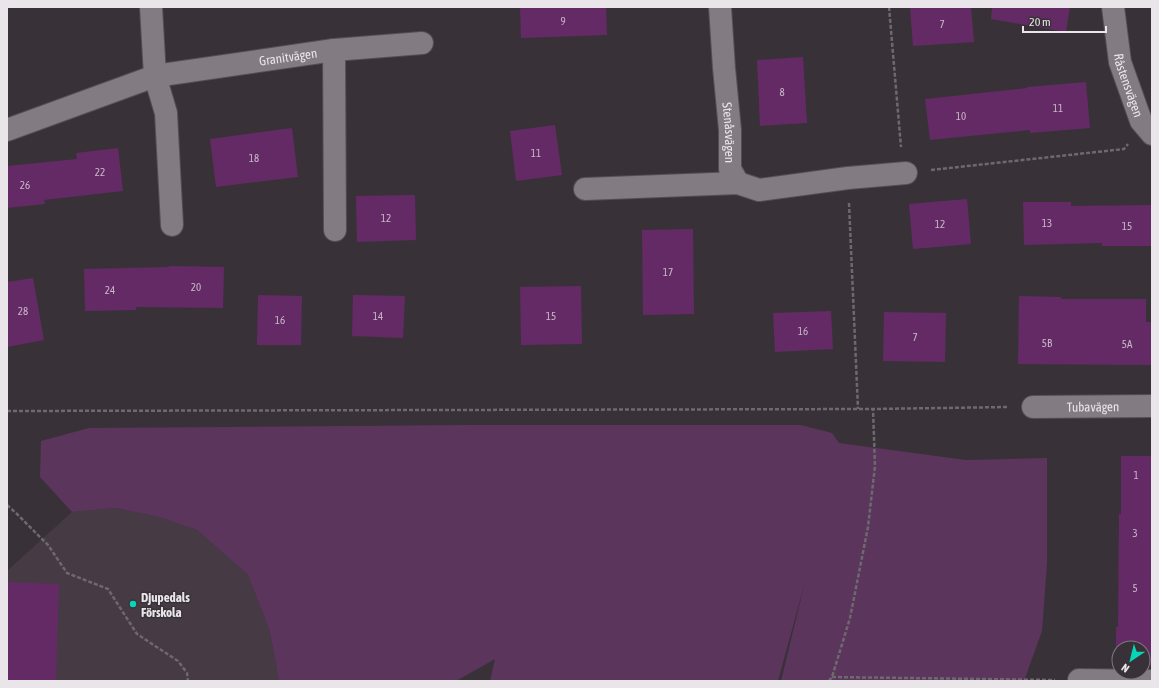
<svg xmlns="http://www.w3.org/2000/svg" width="1159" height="688" font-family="'Asap Condensed',sans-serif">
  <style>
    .built { fill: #463b45 }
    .green { fill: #5b355c }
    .building { fill: #642a65 }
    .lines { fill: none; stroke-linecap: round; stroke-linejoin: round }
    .minor-casing { stroke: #544f54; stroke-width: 24 }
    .path { stroke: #6e696e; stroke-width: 2.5; stroke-dasharray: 4 2; stroke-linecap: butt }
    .minor { stroke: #827b82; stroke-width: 22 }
    .poi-dot { fill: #08d5b5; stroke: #383238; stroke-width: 1.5 }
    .labels { text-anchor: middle; stroke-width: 3; stroke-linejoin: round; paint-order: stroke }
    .number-label { font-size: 11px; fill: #c8b6c8 }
    .street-label { font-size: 13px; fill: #e9e5e9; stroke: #383238 }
    .poi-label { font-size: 13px; font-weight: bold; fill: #e9e5e9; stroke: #383238; text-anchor: start }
  </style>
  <rect width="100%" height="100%" fill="#383238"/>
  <polygon class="built" points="115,508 159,517 197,530 248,575 270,632 279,681 7,681 7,571 72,512"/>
  <polygon class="green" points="470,425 801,425 832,433 839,443 966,460 1047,458 1047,563 1042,631 1024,681 781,681 805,582 778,681 490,681 495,659 456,681 279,681 270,632 248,575 197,530 159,517 115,508 72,512 40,477 41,441 89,428"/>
  <g class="building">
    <polygon points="520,7 606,7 607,35 521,38"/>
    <polygon points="910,7 971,7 974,42 913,46"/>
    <polygon points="992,7 1070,7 1066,32 991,19"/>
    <polygon points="803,57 807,123 760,126 757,60"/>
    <polygon points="1086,82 1090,128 1030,133 1030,130 930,140 925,99 1027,88 1027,87"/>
    <polygon points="555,125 562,175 516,181 510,131"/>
    <polygon points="292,128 298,177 216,187 210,139"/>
    <polygon points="118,148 123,191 44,200 45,204 7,208 7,166 77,159 76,153"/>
    <polygon points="415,195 416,240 357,242 356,196"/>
    <polygon points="967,199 971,244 913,249 909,204"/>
    <polygon points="1023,202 1071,202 1071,206 1152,205 1152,246 1102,246 1102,243 1024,245"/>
    <polygon points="693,229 694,314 643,315 642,230"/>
    <polygon points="169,266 224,267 223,308 136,307 136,310 85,311 84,269 169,267"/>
    <polygon points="33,278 44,340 7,347 7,282"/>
    <polygon points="581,286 582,344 521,345 520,287"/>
    <polygon points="258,295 302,296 301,345 257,345"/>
    <polygon points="353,295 405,296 403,338 352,336"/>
    <polygon points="1019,296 1061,297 1061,299 1146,299 1146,322 1152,322 1152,365 1018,364"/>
    <polygon points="831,311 833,349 775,352 773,313"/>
    <polygon points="884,312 946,313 945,362 883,361"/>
    <polygon points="1121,456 1152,456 1152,665 1143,665 1143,648 1119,648 1119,664 1116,664 1116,627 1118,627 1119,514 1121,514"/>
    <polygon points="7,582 59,584 56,681 7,681"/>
  </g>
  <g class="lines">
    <g class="minor-casing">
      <g id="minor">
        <polyline points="151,7 155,76 166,113 172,225"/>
        <path id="s1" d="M720,7L724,68L730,130V169L738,183"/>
        <path id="s2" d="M1113,7L1120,62L1141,121L1152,134"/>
        <polyline points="334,50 335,230"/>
        <path id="s3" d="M7,130L155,76L334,50L422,43"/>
        <polyline points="585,189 738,183 759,190 848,178 906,173"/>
        <path id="s4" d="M1033,407L1152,406"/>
        <polyline points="1079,680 1152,681"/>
      </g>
    </g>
    <g class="path">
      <polyline points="889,7 901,147"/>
      <polyline points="931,170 1124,149 1128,144"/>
      <polyline points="849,203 858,409"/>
      <polyline points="7,411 873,409 1009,407"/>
      <polyline points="7,505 17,514 48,545 67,573 108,589 137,634 178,661 187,673 188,681"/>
      <polyline points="832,677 1055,680"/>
      <polyline points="829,681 832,677 850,618 868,527 875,466 873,409"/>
    </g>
    <use href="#minor" class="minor"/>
  </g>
  <circle class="poi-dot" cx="133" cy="604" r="4"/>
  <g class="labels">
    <g class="number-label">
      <text x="563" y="25">9</text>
      <text x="942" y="28">7</text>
      <text x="782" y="96">8</text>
      <text x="1058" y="112">11</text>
      <text x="961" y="120">10</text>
      <text x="536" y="157">11</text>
      <text x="254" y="162">18</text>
      <text x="100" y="176">22</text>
      <text x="25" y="189">26</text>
      <text x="386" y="222">12</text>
      <text x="1047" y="227">13</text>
      <text x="940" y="228">12</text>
      <text x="1127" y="230">15</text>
      <text x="668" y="276">17</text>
      <text x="196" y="291">20</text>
      <text x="110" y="294">24</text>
      <text x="23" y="315">28</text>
      <text x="378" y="320">14</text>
      <text x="551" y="320">15</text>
      <text x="280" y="324">16</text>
      <text x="803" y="335">16</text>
      <text x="915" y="341">7</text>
      <text x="1047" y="347">5B</text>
      <text x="1127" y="348">5A</text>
      <text x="1136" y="479">1</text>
      <text x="1135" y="537">3</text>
      <text x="1135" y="592">5</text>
    </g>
    <g class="street-label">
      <text dy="5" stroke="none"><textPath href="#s3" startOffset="292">Granitvägen</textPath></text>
      <text dy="5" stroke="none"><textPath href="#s2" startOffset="80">Råstensvägen</textPath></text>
      <text dy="5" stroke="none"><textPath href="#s1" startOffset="126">Stenåsvägen</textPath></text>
      <text dy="5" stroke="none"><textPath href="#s4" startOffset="60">Tubavägen</textPath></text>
    </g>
    <g class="poi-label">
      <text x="141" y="602">Djupedals<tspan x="141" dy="15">Förskola</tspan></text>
    </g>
  </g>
  <rect width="1159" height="688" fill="none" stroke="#e9e5e9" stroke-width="16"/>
  <g transform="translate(1131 660) rotate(215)"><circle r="19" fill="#383238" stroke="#7f7a7f"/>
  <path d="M0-3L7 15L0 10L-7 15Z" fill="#08d5b5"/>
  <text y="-6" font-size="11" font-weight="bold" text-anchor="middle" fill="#e9e5e9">N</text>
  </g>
  <path d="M1023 26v6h83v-6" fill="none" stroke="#e9e5e9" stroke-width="2"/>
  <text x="1029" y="26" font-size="12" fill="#e9e5e9" stroke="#383238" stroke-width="3" paint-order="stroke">20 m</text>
</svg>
